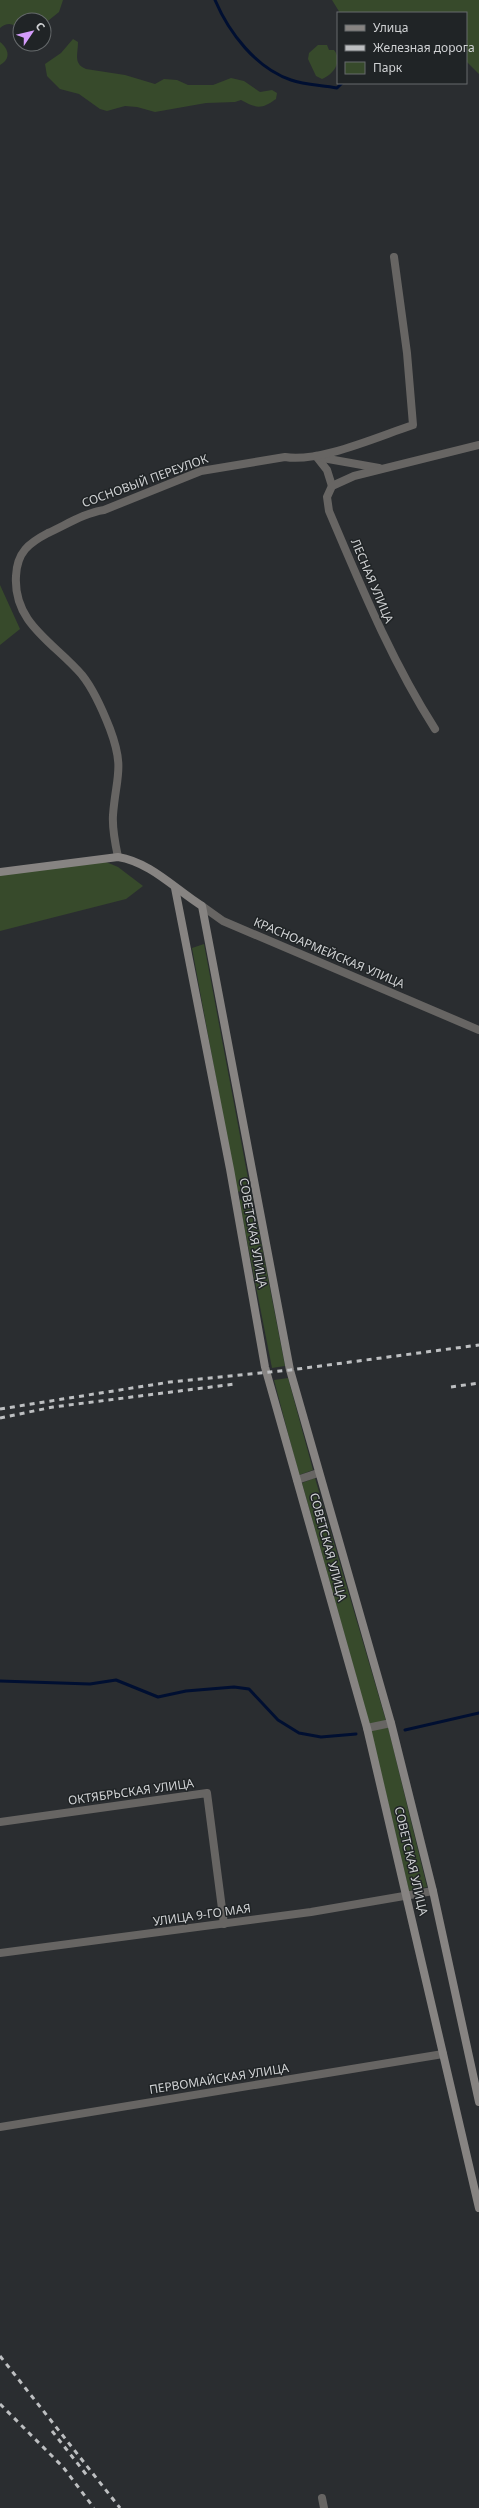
<svg xmlns="http://www.w3.org/2000/svg" width="479" height="2508" font-family="'Noto Sans',sans-serif">
  <style>
    .green { fill: #374a2b }
    .lines { fill: none; stroke-linecap: round; stroke-linejoin: round }
    .stream { stroke: #000f31; stroke-width: 3 }
    .minor { stroke: #676563; stroke-width: 8 }
    .secondary { stroke: #878482; stroke-width: 8 }
    .rail { stroke: #bdbfc1; stroke-width: 3; stroke-dasharray: 5 5; stroke-linecap: butt }
    .labels { text-anchor: middle; stroke-width: 3; stroke-linejoin: round; paint-order: stroke }
    .street-label { font-size: 12px; fill: #d0d2d4; stroke: #202426 }
  </style>
  <rect width="100%" height="100%" fill="#2a2d30"/>
  <g class="green">
    <path d="M0,0H63L59,12L44,24V20H20V30C14,23 7,22 0,28Z"/>
    <polygon points="332,0 479,0 479,74 466,61 466,13 340,13"/>
    <path d="M73,39L78,42C78,54 73,64 86,69L125,75L155,84L164,79L177,80L188,85H213L231,78L244,81L260,92L272,90L277,93L276,99C261,110 256,108 241,100L235,102L206,103L155,112L137,107L125,106L107,111L100,109L79,94L60,89L47,76L45,64L61,53Z"/>
    <path d="M0,42C9,49 11,59 0,65Z"/>
    <path d="M318,45H327L329,50H334C343,61 334,74 322,79L316,76L308,59L309,53Z"/>
    <polygon points="0,585 20,629 0,645"/>
    <polygon points="94,857 118,867 143,886 126,899 0,931 0,869"/>
    <polygon points="204,944 250,1189 237,1192 192,948"/>
    <polygon points="252,1196 285,1366 272,1368 239,1200"/>
    <polygon points="288,1378 313,1470 299,1475 274,1380"/>
    <polygon points="315,1478 386,1721 370,1726 302,1483"/>
    <polygon points="388,1727 427,1887 409,1891 371,1730"/>
  </g>
  <g class="lines">
    <g class="stream">
      <path d="M215,0C229,33 256,68 291,80C305,85 322,85 337,88L342,83"/>
      <polyline points="0,1681 90,1684 116,1680 158,1697 186,1691 234,1687 249,1689 278,1720 299,1733 321,1737 356,1734"/>
      <polyline points="405,1730 479,1713"/>
    </g>
    <g class="minor">
      <polyline points="316,456 327,470 332,486"/>
      <polyline points="317,457 379,468"/>
      <path d="M435,729C391,660 361,586 329,511L327,497L332,486L354,476L479,445"/>
      <path d="M118,857C115,843 112,829 113,815C116,776 125,769 110,729C103,711 94,690 82,675C55,643 13,624 16,576C17,552 29,543 48,533C66,525 84,513 104,510L201,471L285,457C319,463 379,436 413,425L407,353L394,257"/>
      <polyline points="202,906 223,921 479,1030"/>
      <polyline points="297,1480 318,1473"/>
      <polyline points="367,1728 391,1723"/>
      <polyline points="0,1822 207,1793 224,1924"/>
      <polyline points="0,1953 311,1912 433,1891"/>
      <polyline points="0,2127 443,2054"/>
      <polyline points="322,2498 324,2508"/>
    </g>
    <g class="secondary">
      <path d="M0,872L118,857C150,862 175,889 202,906L290,1370L391,1723L433,1891L479,2102"/>
      <polyline points="175,888 230,1169 265,1367 367,1728 479,2208"/>
    </g>
    <g class="rail">
      <polyline points="451,1387 479,1383"/>
      <polyline points="0,1409 170,1382 290,1370 479,1345"/>
      <polyline points="0,1418 53,1407 235,1384"/>
      <polyline points="0,2356 120,2508"/>
      <polyline points="0,2404 63,2467 94,2508"/>
      <polyline points="52,2431 89,2478"/>
    </g>
  </g>
  <g class="labels">
    <g class="street-label">
      <text transform="translate(145 481) rotate(-20)" y="4">СОСНОВЫЙ ПЕРЕУЛОК</text>
      <text transform="translate(372 581) rotate(67)" y="4">ЛЕСНАЯ УЛИЦА</text>
      <text transform="translate(329 953) rotate(23)" y="4">КРАСНОАРМЕЙСКАЯ УЛИЦА</text>
      <text transform="translate(253 1233) rotate(80)" y="4">СОВЕТСКАЯ УЛИЦА</text>
      <text transform="translate(328 1547) rotate(75)" y="4">СОВЕТСКАЯ УЛИЦА</text>
      <text transform="translate(131 1792) rotate(-8)" y="4">ОКТЯБРЬСКАЯ УЛИЦА</text>
      <text transform="translate(411 1861) rotate(77)" y="4">СОВЕТСКАЯ УЛИЦА</text>
      <text transform="translate(202 1915) rotate(-8)" y="4">УЛИЦА 9-ГО МАЯ</text>
      <text transform="translate(219 2079) rotate(-9)" y="4">ПЕРВОМАЙСКАЯ УЛИЦА</text>
    </g>
  </g>
  <rect x="337" y="12" width="130" height="72" fill="#202426" stroke="#666a6c"/>
  <rect x="345" y="25" width="20" height="6" fill="#878482" stroke="#666a6c"/>
  <text x="373" y="32" font-size="12" fill="#d0d2d4">Улица</text>
  <rect x="345" y="45" width="20" height="6" fill="#bdbfc1" stroke="#666a6c"/>
  <text x="373" y="52" font-size="12" fill="#d0d2d4">Железная дорога</text>
  <rect x="345" y="62" width="20" height="12" fill="#374a2b" stroke="#666a6c"/>
  <text x="373" y="72" font-size="12" fill="#d0d2d4">Парк</text>
  <g transform="translate(32 32) rotate(55)"><circle r="19" fill="#202426" stroke="#666a6c"/>
  <path d="M0-3L7 15L0 10L-7 15Z" fill="#d49cfb"/>
  <text y="-6" font-size="11" font-weight="bold" text-anchor="middle" fill="#d0d2d4">С</text>
  </g>
</svg>
